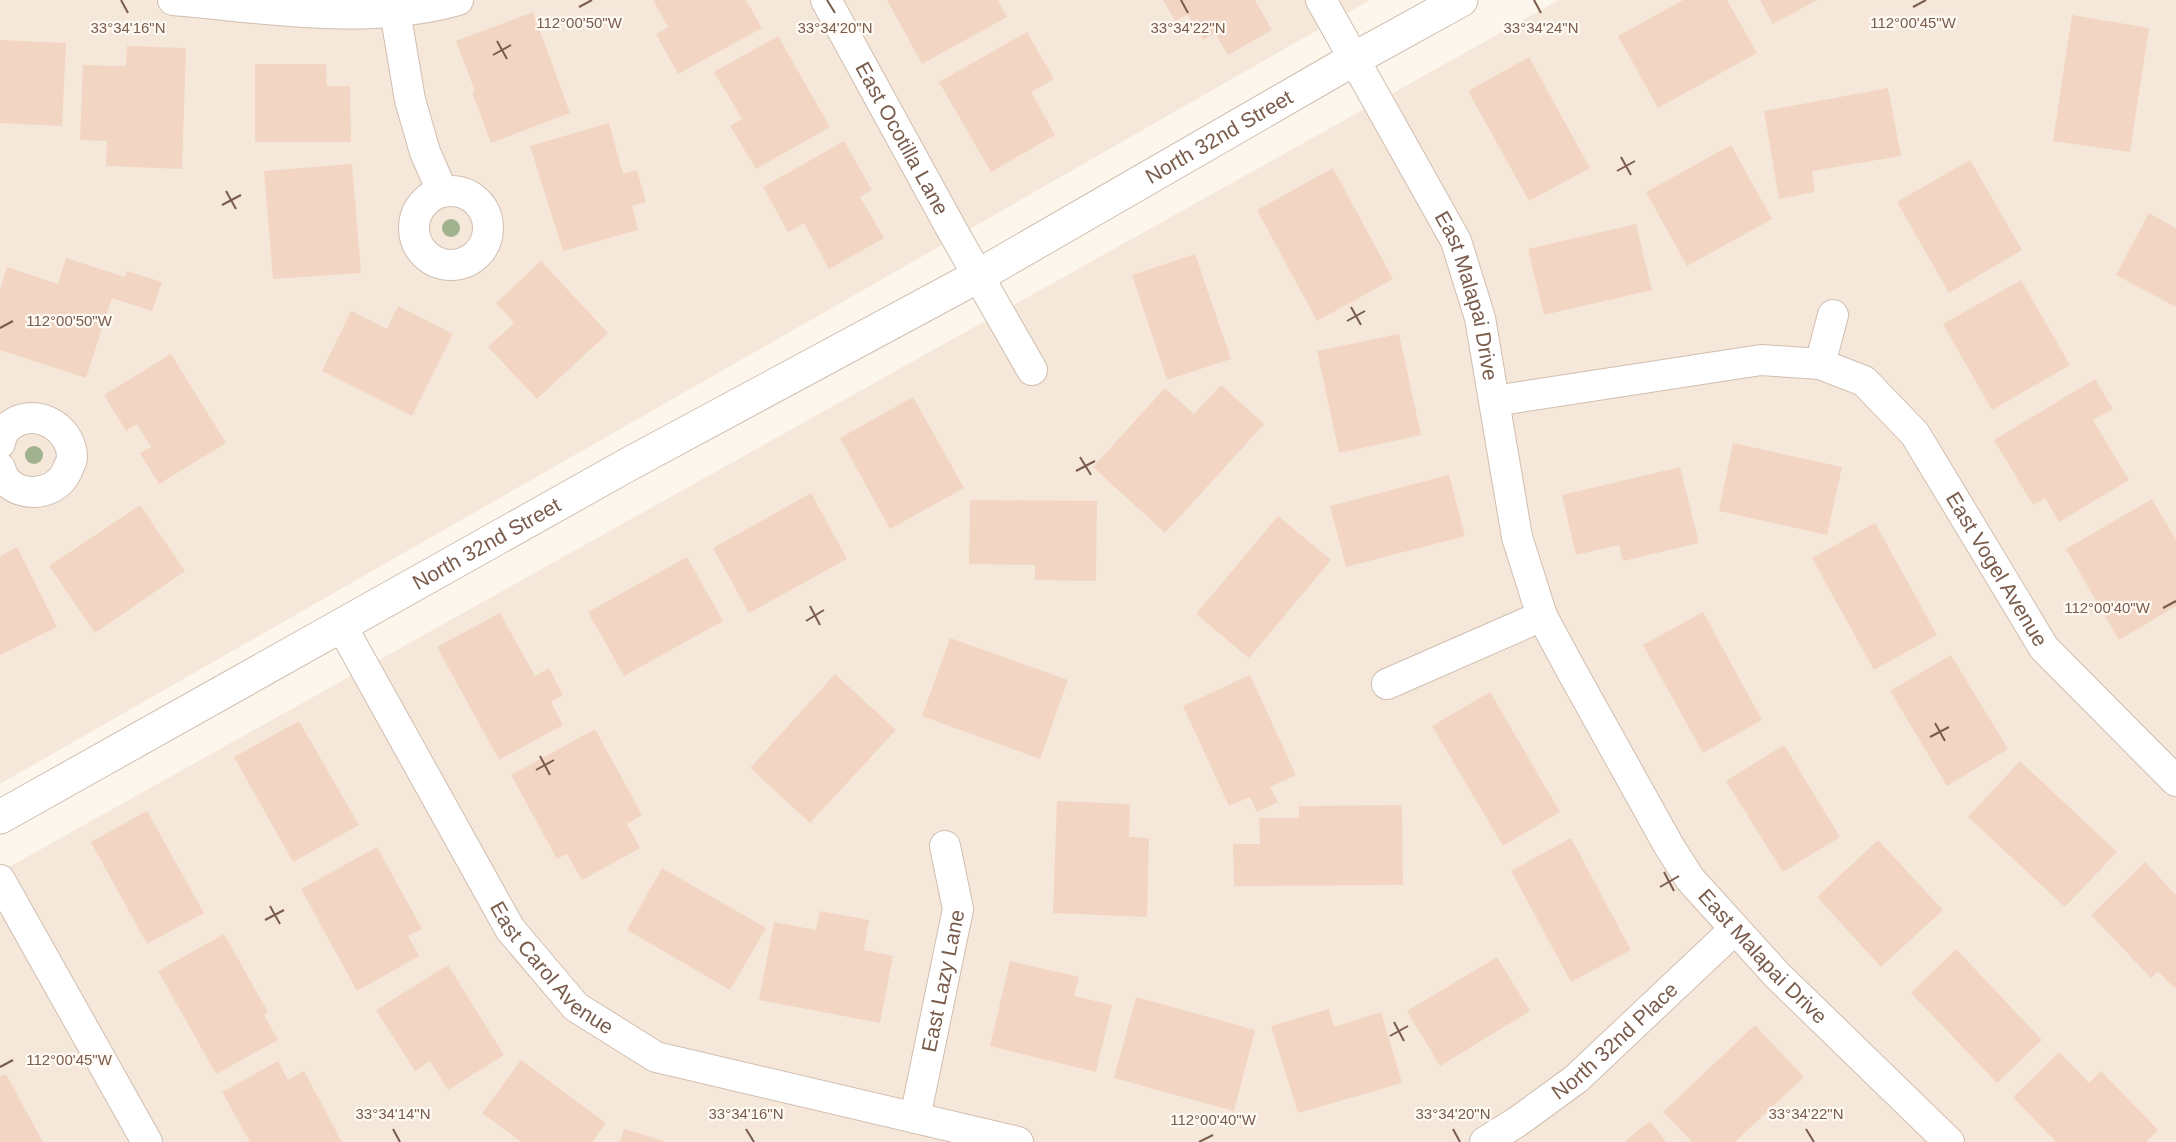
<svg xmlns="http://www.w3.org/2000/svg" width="2176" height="1142" font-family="Arial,sans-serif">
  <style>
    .residential { fill: #f5e8da }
    .building { fill: #f3d5c3 }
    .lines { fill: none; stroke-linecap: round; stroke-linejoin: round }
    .minor-casing { stroke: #d1beb0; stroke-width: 32 }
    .tertiary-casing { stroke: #d1beb0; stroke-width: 35 }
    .minor { stroke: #fff; stroke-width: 30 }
    .tertiary { stroke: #fff; stroke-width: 33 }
    .tree { fill: #a0b28e }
    .ticks { fill: none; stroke: #7a5c4d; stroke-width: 2 }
    .labels { text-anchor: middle; stroke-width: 4.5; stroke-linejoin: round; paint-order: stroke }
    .street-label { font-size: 21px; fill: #7a5c4d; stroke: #fffaf3 }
    .ticks-label { font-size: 15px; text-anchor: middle; fill: #7a5c4d; stroke: #fffaf3; stroke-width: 4.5; stroke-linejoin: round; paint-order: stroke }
  </style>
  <rect width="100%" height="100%" fill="#fdf6ec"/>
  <g class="residential">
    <polygon points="0,0 1370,0 0,784"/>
    <polygon points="1559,0 2176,0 2176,1142 0,1142 0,872"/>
  </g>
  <g class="building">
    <polygon points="653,0 746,0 762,28 678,74 656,34 668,27"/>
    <polygon points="887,0 998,0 1007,17 922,64"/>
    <polygon points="1163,0 1255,0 1272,30 1228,55 1215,33 1203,40 1188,14 1175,21"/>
    <polygon points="1683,0 1727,0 1757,53 1658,108 1618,36"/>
    <polygon points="1760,0 1817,0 1773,24"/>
    <polygon points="533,12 570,113 491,143 472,92 475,91 456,41"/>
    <polygon points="2072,15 2149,28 2130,152 2053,141"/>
    <polygon points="1027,32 1054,79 1031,92 1055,135 991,172 939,82"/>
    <polygon points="778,36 830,127 756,169 730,126 742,119 714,72"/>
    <polygon points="0,40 66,43 62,126 0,123"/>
    <polygon points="127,46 186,48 182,169 106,166 107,141 80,140 83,65 126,66"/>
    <polygon points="1529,57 1590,168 1529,201 1468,91"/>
    <polygon points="255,64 326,64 327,86 350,86 351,142 255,142"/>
    <polygon points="1888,88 1901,156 1812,171 1815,192 1779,199 1764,111"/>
    <polygon points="609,123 623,174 637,170 646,202 632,206 638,230 563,251 530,146"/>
    <polygon points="844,141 872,190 860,197 884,238 829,269 804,223 788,232 763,187"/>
    <polygon points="1731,145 1772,219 1687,266 1646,192"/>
    <polygon points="1970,160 2022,250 1949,293 1897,202"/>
    <polygon points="352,164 361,273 273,279 264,171"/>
    <polygon points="1333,168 1393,279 1317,321 1257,210"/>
    <polygon points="2149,213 2176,228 2176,307 2116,275"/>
    <polygon points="1636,224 1652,290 1544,315 1528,249"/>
    <polygon points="1195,254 1231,359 1167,380 1132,275"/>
    <polygon points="66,258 125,277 127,271 162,282 152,311 112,298 86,378 0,350 0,290 7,267 58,284"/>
    <polygon points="541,261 608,333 537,399 488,347 514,323 496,303"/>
    <polygon points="2021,280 2070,365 1992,410 1943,324"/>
    <polygon points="398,306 453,334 412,416 322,371 351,311 387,329"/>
    <polygon points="1399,334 1421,435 1339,453 1317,351"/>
    <polygon points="171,354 226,443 159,484 140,453 151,447 137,424 126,431 104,395"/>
    <polygon points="2095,379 2113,409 2093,420 2129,480 2059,522 2045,498 2033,505 1994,440"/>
    <polygon points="1221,385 1264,424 1165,533 1093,467 1165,388 1194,414"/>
    <polygon points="913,397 964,488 890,529 840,438"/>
    <polygon points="1733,443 1842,467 1827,535 1719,511"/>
    <polygon points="1680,467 1699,543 1623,561 1619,545 1576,555 1562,495"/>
    <polygon points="1449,475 1465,536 1346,567 1330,506"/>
    <polygon points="811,493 847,559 749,613 713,548"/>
    <polygon points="2152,499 2176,540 2176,606 2119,640 2066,549"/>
    <polygon points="970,500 1097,501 1096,581 1035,580 1035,565 969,564"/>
    <polygon points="140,505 185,571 95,633 49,566"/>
    <polygon points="1278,516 1331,560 1249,658 1196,614"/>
    <polygon points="1875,523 1937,635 1874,670 1812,558"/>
    <polygon points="17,547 57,627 0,655 0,556"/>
    <polygon points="687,557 723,621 624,676 588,612"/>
    <polygon points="1703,612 1762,720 1703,753 1643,645"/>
    <polygon points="500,613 535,676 549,668 563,695 551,702 563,725 499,760 437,647"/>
    <polygon points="950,638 1068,680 1040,759 922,716"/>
    <polygon points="1951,655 2008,749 1947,786 1890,691"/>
    <polygon points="835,674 896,730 810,823 750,768"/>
    <polygon points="1250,675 1296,775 1270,787 1278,802 1257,812 1250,797 1229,806 1183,706"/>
    <polygon points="1490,692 1560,812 1503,846 1432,726"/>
    <polygon points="299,721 359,825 293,862 234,757"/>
    <polygon points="595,729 642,815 627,824 640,848 582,880 567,854 557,859 511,775"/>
    <polygon points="1784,745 1840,837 1783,872 1726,781"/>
    <polygon points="2020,761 2117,852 2065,907 1968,817"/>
    <polygon points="1057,801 1130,804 1129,837 1149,838 1147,917 1053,913"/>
    <polygon points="1402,805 1403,885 1234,886 1233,844 1260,844 1259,818 1299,818 1299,806"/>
    <polygon points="147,811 204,913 147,944 91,842"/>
    <polygon points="1571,838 1631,950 1571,982 1511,871"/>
    <polygon points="1878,840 1943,910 1881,967 1817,897"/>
    <polygon points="377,847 422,929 408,936 419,956 357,991 301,889"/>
    <polygon points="2145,862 2176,895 2176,986 2174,988 2158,971 2151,978 2091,915"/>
    <polygon points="662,868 766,928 730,990 627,930"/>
    <polygon points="820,911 869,920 864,950 893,956 880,1023 759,1000 774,922 816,930"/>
    <polygon points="224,934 268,1012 264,1015 278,1040 216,1074 158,971"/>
    <polygon points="1956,949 2042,1040 1997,1083 1911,993"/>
    <polygon points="1497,957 1530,1011 1440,1066 1407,1011"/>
    <polygon points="1010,961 1079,977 1074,996 1112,1005 1096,1072 990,1046"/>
    <polygon points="448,965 504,1055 448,1090 430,1061 415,1071 376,1010"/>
    <polygon points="1136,997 1255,1030 1234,1111 1114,1078"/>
    <polygon points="1329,1009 1334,1027 1381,1012 1402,1083 1298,1113 1271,1026"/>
    <polygon points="1755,1025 1804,1077 1735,1142 1692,1142 1663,1112"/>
    <polygon points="2059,1052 2089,1083 2101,1071 2158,1130 2146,1142 2056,1142 2013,1097"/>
    <polygon points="521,1060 606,1123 592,1142 521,1142 482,1113"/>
    <polygon points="278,1061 288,1080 304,1071 342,1142 250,1142 222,1092"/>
    <polygon points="6,1074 43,1142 0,1142 0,1077"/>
    <polygon points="1650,1121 1666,1142 1624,1142"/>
    <polygon points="624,1129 664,1141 664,1142 620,1142"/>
  </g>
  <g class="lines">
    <g class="minor-casing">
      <g id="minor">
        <path d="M173,0C267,8 365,26 458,0"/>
        <path id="s1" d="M826,0L952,230L1032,370"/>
        <path id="s2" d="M1321,0L1456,241L1480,318L1517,537L1542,616L1570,668L1669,846L1690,879L1777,975L1949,1142"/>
        <polyline points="395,11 410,100 425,152 442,191"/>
        <circle cx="451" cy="228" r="37"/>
        <polyline points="1820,364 1833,315"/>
        <path id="s3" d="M1494,401L1761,360L1820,364L1864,381L1915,434L2044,648L2176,781"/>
        <path d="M0,443C1,439 3,433 5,430C29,404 72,424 72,458C72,462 68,467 67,471C54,500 8,499 0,468"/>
        <path id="s4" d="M341,625L510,929L576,1007L656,1057L1018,1142"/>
        <polyline points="1387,684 1542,616"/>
        <polyline points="0,880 147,1142"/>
        <path id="s5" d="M915,1118L958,909L945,846"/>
        <path id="s6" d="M1485,1142L1517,1122L1576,1079L1735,929"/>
      </g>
    </g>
    <g class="tertiary-casing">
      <g id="tertiary">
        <path id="s7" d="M0,817L629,464L978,276L1354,59L1461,0"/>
      </g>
    </g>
    <use href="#minor" class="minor"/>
    <use href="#tertiary" class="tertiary"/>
  </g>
  <g class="tree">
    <circle cx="451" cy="228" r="9"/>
    <circle cx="34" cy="455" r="9"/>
  </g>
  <path class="ticks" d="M121,0L128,13M827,0L835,13M1181,0L1188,13M1534,0L1541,13M579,7L592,0M1913,7L1926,0M497,41L507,59M493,55L511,45M1621,157L1631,175M1617,171L1635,161M226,191L236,209M222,205L241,195M1351,307L1361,325M1347,321L1365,311M0,328L13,321M1080,457L1091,475M1076,471L1095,461M810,606L820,625M2163,608L2176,601M806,621L824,610M1935,723L1945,741M1930,737L1949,727M540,756L550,775M536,770L554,760M1664,872L1674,891M1660,887L1679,876M270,906L280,924M265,920L284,910M1394,1022L1404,1041M1390,1036L1408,1026M0,1067L13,1060M393,1129L400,1142M746,1129L754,1142M1453,1129L1460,1142M1806,1129L1814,1142M1199,1142L1213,1135"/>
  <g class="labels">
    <g class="street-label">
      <text dy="7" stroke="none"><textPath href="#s7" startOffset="1396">North 32nd Street</textPath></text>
      <text dy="7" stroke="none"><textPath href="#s1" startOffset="158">East Ocotilla Lane</textPath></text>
      <text dy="7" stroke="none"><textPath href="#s2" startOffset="332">East Malapai Drive</textPath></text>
      <text dy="7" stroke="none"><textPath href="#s7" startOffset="558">North 32nd Street</textPath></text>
      <text dy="7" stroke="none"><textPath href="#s3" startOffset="608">East Vogel Avenue</textPath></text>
      <text dy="7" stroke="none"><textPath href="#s2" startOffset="1070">East Malapai Drive</textPath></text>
      <text dy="7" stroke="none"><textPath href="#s4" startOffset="405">East Carol Avenue</textPath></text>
      <text dy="7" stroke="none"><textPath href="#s5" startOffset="140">East Lazy Lane</textPath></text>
      <text dy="7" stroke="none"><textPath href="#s6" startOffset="165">North 32nd Place</textPath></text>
    </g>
  </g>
  <g class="ticks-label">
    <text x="579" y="28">112°00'50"W</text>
    <text x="1913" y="28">112°00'45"W</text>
    <text x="128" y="33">33°34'16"N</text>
    <text x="835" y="33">33°34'20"N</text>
    <text x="1188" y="33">33°34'22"N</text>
    <text x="1541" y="33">33°34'24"N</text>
    <text x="69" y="326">112°00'50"W</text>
    <text x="2107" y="613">112°00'40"W</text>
    <text x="69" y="1065">112°00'45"W</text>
    <text x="393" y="1119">33°34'14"N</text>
    <text x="746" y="1119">33°34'16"N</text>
    <text x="1453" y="1119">33°34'20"N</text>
    <text x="1806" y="1119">33°34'22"N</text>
    <text x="1213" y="1125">112°00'40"W</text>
  </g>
</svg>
